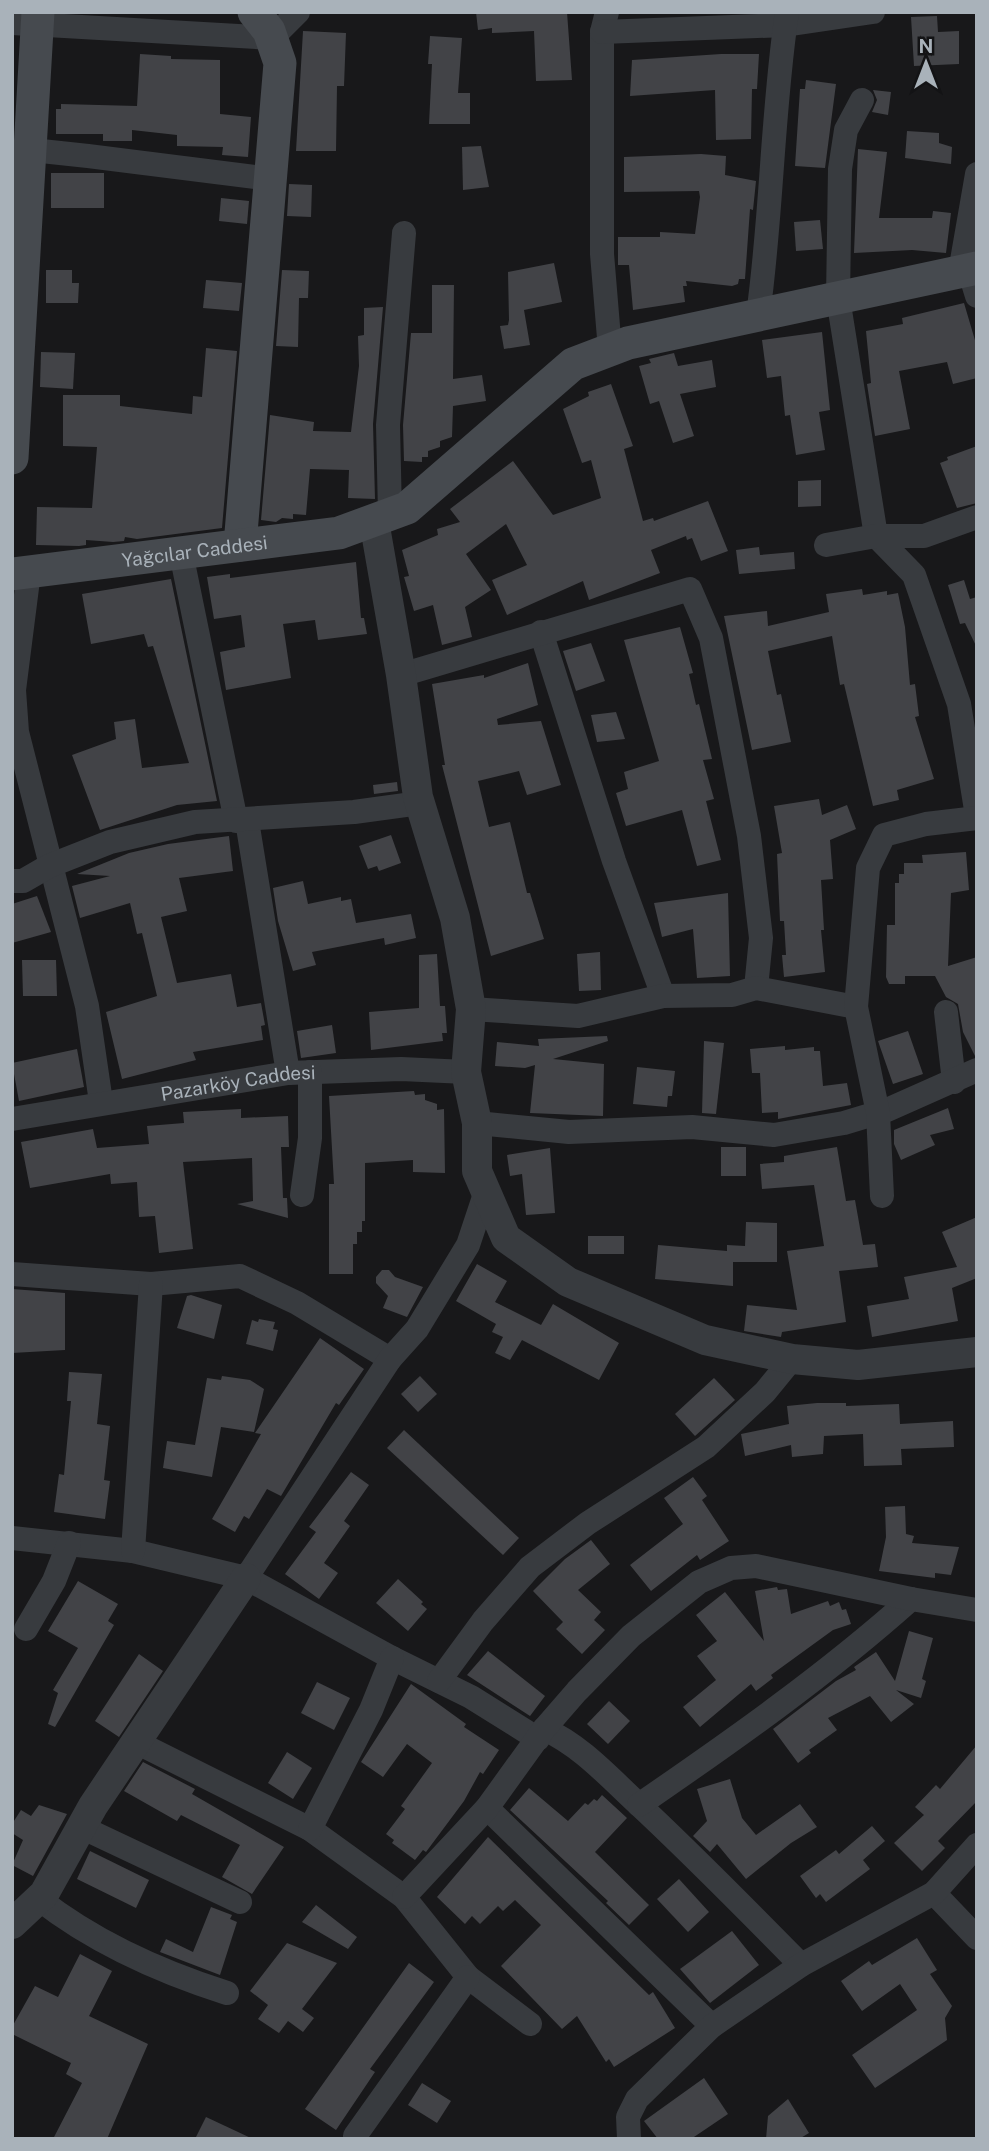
<svg xmlns="http://www.w3.org/2000/svg" width="989" height="2151" font-family="'Public Sans',sans-serif">
  <style>
    .building { fill: #424347 }
    .lines { fill: none; stroke-linecap: round; stroke-linejoin: round }
    .minor { stroke: #383b3f; stroke-width: 24 }
    .tertiary { stroke: #383b3f; stroke-width: 30 }
    .secondary { stroke: #464a4f; stroke-width: 33 }
    .labels { text-anchor: middle; stroke-width: 6; stroke-linejoin: round; paint-order: stroke }
    .street-label { font-size: 19px; fill: #a9b2ba; stroke: #131315 }
  </style>
  <rect width="100%" height="100%" fill="#18181a"/>
  <g class="building">
    <polygon points="476,12 567,12 572,80 536,81 534,31 492,33 492,28 478,30"/>
    <polygon points="937,16 938,32 959,31 959,64 914,66 911,17"/>
    <polygon points="303,31 346,33 344,86 337,86 336,151 296,151"/>
    <polygon points="430,36 462,38 458,93 470,93 470,124 429,124 432,64 428,64"/>
    <polygon points="140,54 171,56 171,59 220,60 220,114 251,117 248,157 222,155 223,147 177,146 177,135 132,130 132,141 103,141 103,134 56,134 56,109 61,109 61,104 137,106"/>
    <polygon points="721,54 759,54 757,89 752,89 751,139 716,140 715,90 630,96 632,60"/>
    <polygon points="806,80 836,84 825,168 795,166 800,89 805,89"/>
    <polygon points="873,90 891,92 888,115 872,112 877,100"/>
    <polygon points="907,131 939,133 939,143 952,147 951,164 905,158"/>
    <polygon points="481,146 489,187 463,190 462,147"/>
    <polygon points="858,149 887,152 879,218 932,218 933,211 951,213 946,253 912,250 854,253"/>
    <polygon points="701,154 726,156 725,175 756,181 753,210 750,209 745,279 739,279 738,284 732,286 686,281 687,286 683,286 685,302 633,310 629,265 618,265 618,237 660,237 660,232 695,234 700,197 699,191 624,192 624,157"/>
    <rect x="51" y="173" width="53" height="35"/>
    <polygon points="289,184 312,185 311,217 287,216"/>
    <polygon points="221,198 249,201 247,224 219,221"/>
    <polygon points="820,220 823,249 796,251 794,222"/>
    <polygon points="554,263 562,302 524,310 530,345 504,349 500,326 508,325 509,320 508,272"/>
    <polygon points="46,270 72,270 72,283 79,283 78,303 46,303"/>
    <polygon points="282,270 309,271 308,298 299,298 298,347 276,346"/>
    <polygon points="206,280 242,283 239,311 203,308"/>
    <polygon points="432,285 454,285 453,379 482,375 486,401 453,406 452,437 440,441 440,447 428,451 428,457 422,457 422,462 404,461 403,425 411,333 432,333"/>
    <polygon points="964,303 977,347 977,378 953,384 947,362 899,371 910,429 875,436 867,384 871,383 866,331 903,324 902,318"/>
    <polygon points="383,307 373,424 375,499 348,498 349,470 310,469 306,515 293,514 293,519 282,518 276,522 261,520 270,415 314,422 313,431 351,432 359,366 358,336 364,335 364,308"/>
    <polygon points="822,332 830,410 819,412 825,450 796,455 790,415 785,416 781,376 767,378 762,340"/>
    <polygon points="206,348 237,351 222,528 137,539 125,537 124,541 113,542 86,540 86,545 79,546 36,545 37,507 92,508 97,447 63,446 63,395 120,395 120,406 192,414 193,396 202,397"/>
    <polygon points="41,352 75,353 73,389 40,387"/>
    <polygon points="674,353 678,366 712,360 716,387 680,394 694,436 673,443 659,401 650,404 639,366 651,363 649,359"/>
    <polygon points="611,384 633,446 624,449 643,521 653,518 654,521 708,501 728,551 701,561 692,538 687,540 686,536 651,550 660,573 589,600 583,581 507,615 492,580 527,565 506,524 466,554 491,590 465,607 472,637 442,645 433,605 414,611 404,577 409,576 402,550 438,535 437,529 460,522 450,509 513,461 553,515 601,498 591,460 582,463 563,409 589,396 588,392"/>
    <polygon points="977,446 977,503 957,508 940,463 948,460 947,457"/>
    <polygon points="821,480 821,506 798,507 798,481"/>
    <polygon points="759,547 760,555 794,552 795,569 739,574 736,550"/>
    <polygon points="356,562 361,618 364,618 367,634 318,640 315,620 283,624 291,678 226,690 220,652 245,647 241,615 214,619 207,577 230,574 230,578"/>
    <polygon points="171,579 217,801 177,805 100,830 72,755 116,739 114,722 135,719 142,768 189,763 153,646 148,647 144,634 91,644 82,594"/>
    <polygon points="964,580 970,599 977,597 977,648 965,623 960,624 948,585"/>
    <polygon points="862,589 863,595 887,591 887,595 898,593 905,627 910,685 915,684 919,716 915,717 934,779 897,790 899,800 873,806 844,684 840,685 832,636 768,651 777,695 781,694 791,742 752,750 724,616 767,611 768,626 829,612 826,594"/>
    <polygon points="680,627 693,673 689,674 696,705 699,704 712,759 703,760 714,799 706,801 721,860 697,866 682,810 626,826 616,793 628,789 624,772 659,761 624,640"/>
    <polygon points="591,643 605,681 576,691 563,651"/>
    <polygon points="528,663 538,705 497,719 498,725 541,721 561,785 527,795 519,771 478,781 489,827 510,822 527,893 530,893 544,939 491,956 442,765 445,765 432,684 484,675 484,678"/>
    <polygon points="616,712 625,739 597,742 591,715"/>
    <polygon points="397,782 398,791 374,794 373,785"/>
    <polygon points="819,799 822,815 847,805 856,829 830,840 833,879 821,880 824,930 821,930 825,972 784,977 782,955 786,955 784,921 780,921 777,854 782,853 774,806"/>
    <polygon points="391,835 401,863 379,871 377,866 368,869 359,846"/>
    <polygon points="229,836 233,871 179,878 187,911 161,917 177,983 231,974 237,1007 261,1003 265,1025 261,1026 263,1040 193,1052 196,1060 122,1079 106,1012 157,996 142,933 137,934 130,903 80,918 72,886 110,876 77,874 129,853 168,844"/>
    <polygon points="966,852 969,890 951,893 948,966 977,957 975,1056 963,1032 958,1004 946,997 935,976 905,976 905,984 889,984 886,977 887,925 895,925 895,883 899,883 899,874 904,874 904,863 923,863 922,855"/>
    <polygon points="303,881 308,904 341,897 341,901 351,899 356,923 411,914 416,938 385,945 384,938 312,952 316,965 293,971 278,921 273,888"/>
    <polygon points="728,893 730,976 697,978 693,929 662,937 654,903"/>
    <polygon points="37,896 51,932 12,943 12,904"/>
    <polygon points="600,952 601,990 579,991 577,954"/>
    <polygon points="437,954 440,1006 445,1006 447,1033 442,1033 443,1041 371,1050 369,1012 419,1008 419,955"/>
    <polygon points="22,960 56,960 57,996 23,996"/>
    <polygon points="332,1025 336,1053 301,1058 297,1031"/>
    <polygon points="908,1031 923,1074 893,1084 878,1041"/>
    <polygon points="607,1036 608,1041 553,1059 604,1064 603,1116 530,1113 535,1065 525,1068 495,1066 497,1042 539,1046 538,1039"/>
    <polygon points="704,1041 724,1043 716,1114 702,1113"/>
    <polygon points="785,1046 785,1050 814,1047 814,1051 820,1051 823,1086 847,1083 851,1105 778,1119 778,1112 762,1113 760,1073 752,1073 750,1049"/>
    <polygon points="77,1049 84,1087 19,1101 12,1063"/>
    <polygon points="637,1067 675,1071 672,1096 668,1096 667,1107 633,1104"/>
    <polygon points="414,1091 415,1095 425,1094 425,1100 437,1104 437,1110 444,1109 445,1173 413,1172 413,1160 365,1163 365,1221 362,1221 362,1232 357,1232 357,1244 353,1244 353,1274 329,1274 329,1184 334,1184 329,1096"/>
    <polygon points="948,1108 954,1129 930,1135 935,1145 901,1160 894,1144 894,1130"/>
    <polygon points="241,1109 241,1118 288,1116 289,1147 281,1147 283,1198 287,1198 288,1218 237,1204 253,1201 252,1158 183,1162 193,1249 159,1253 155,1216 139,1217 137,1182 111,1184 110,1174 30,1188 21,1142 93,1129 97,1148 149,1144 147,1126 184,1123 183,1112"/>
    <rect x="721" y="1147" width="25" height="29"/>
    <polygon points="837,1147 846,1201 855,1200 863,1245 875,1244 878,1267 839,1271 846,1322 782,1332 781,1337 744,1331 747,1305 797,1310 787,1251 824,1246 814,1185 762,1189 760,1164 784,1162 784,1156"/>
    <polygon points="550,1148 555,1213 526,1215 522,1174 510,1176 507,1155"/>
    <polygon points="977,1217 977,1278 952,1288 958,1321 872,1337 867,1306 909,1299 904,1277 957,1267 942,1232"/>
    <polygon points="746,1222 777,1223 777,1262 733,1262 733,1286 655,1279 658,1245 727,1251 727,1245 745,1246"/>
    <rect x="588" y="1236" width="36" height="18"/>
    <polygon points="477,1264 507,1281 495,1302 541,1325 553,1304 619,1343 599,1380 522,1340 510,1360 495,1353 503,1337 492,1332 496,1324 456,1301"/>
    <polygon points="382,1270 389,1270 395,1277 423,1287 407,1317 383,1308 388,1296 376,1283 376,1277"/>
    <polygon points="12,1289 65,1293 65,1350 12,1353"/>
    <polygon points="191,1295 222,1305 214,1339 177,1328 187,1296"/>
    <polygon points="259,1319 275,1322 273,1329 278,1330 273,1351 246,1344 252,1320 258,1322"/>
    <polygon points="320,1338 364,1369 339,1405 336,1403 281,1496 267,1489 249,1519 244,1516 235,1532 212,1519 261,1434 255,1433"/>
    <polygon points="69,1372 102,1374 97,1424 110,1426 104,1480 110,1481 105,1519 54,1512 59,1474 64,1475 71,1401 67,1401"/>
    <polygon points="222,1376 250,1380 264,1389 254,1432 221,1427 212,1477 163,1468 167,1441 195,1445 207,1378 221,1380"/>
    <polygon points="420,1376 437,1394 418,1412 401,1394"/>
    <polygon points="714,1378 735,1400 695,1436 675,1414"/>
    <polygon points="817,1403 846,1403 846,1406 899,1404 900,1424 953,1421 954,1447 901,1449 902,1465 864,1466 863,1434 824,1436 823,1454 792,1457 791,1445 745,1456 741,1434 789,1424 787,1406"/>
    <polygon points="404,1430 519,1538 503,1555 387,1448"/>
    <polygon points="351,1472 369,1485 344,1521 350,1526 324,1563 338,1573 319,1599 285,1574 316,1532 309,1527"/>
    <polygon points="693,1477 707,1496 702,1500 729,1541 700,1560 697,1555 651,1591 630,1565 683,1524 664,1498"/>
    <polygon points="905,1506 906,1534 914,1536 912,1543 959,1547 951,1575 935,1573 935,1578 879,1571 886,1537 885,1507"/>
    <polygon points="591,1540 610,1564 578,1590 601,1612 594,1620 605,1630 582,1654 556,1629 563,1622 533,1591 565,1559"/>
    <polygon points="398,1579 423,1602 421,1604 427,1609 408,1631 376,1603"/>
    <polygon points="78,1581 118,1604 108,1621 114,1625 55,1727 48,1724 58,1693 53,1690 78,1648 48,1631"/>
    <polygon points="777,1587 778,1590 787,1589 791,1614 828,1601 830,1606 839,1602 842,1610 846,1609 851,1624 833,1630 771,1675 773,1678 756,1691 751,1684 700,1727 683,1707 716,1680 697,1656 717,1641 696,1615 725,1592 764,1641 755,1591"/>
    <polygon points="909,1631 933,1638 922,1679 926,1681 921,1698 896,1690 914,1704 891,1722 870,1696 828,1718 837,1730 809,1750 811,1753 798,1763 773,1729 836,1681 856,1670 854,1667 876,1652 895,1681"/>
    <polygon points="488,1651 545,1696 530,1716 467,1675"/>
    <polygon points="139,1654 163,1671 119,1737 95,1721"/>
    <polygon points="317,1682 350,1698 334,1730 301,1713"/>
    <polygon points="411,1684 466,1724 464,1727 499,1750 483,1774 480,1772 464,1801 426,1852 423,1850 415,1860 392,1843 394,1840 386,1834 405,1809 401,1806 432,1763 407,1744 383,1777 361,1762"/>
    <polygon points="609,1701 630,1721 608,1744 587,1724"/>
    <polygon points="977,1745 977,1801 938,1841 945,1848 922,1871 894,1843 924,1815 915,1807 936,1785 940,1789"/>
    <polygon points="287,1752 312,1768 293,1799 268,1783"/>
    <polygon points="143,1762 195,1789 192,1794 284,1847 252,1894 222,1877 240,1845 181,1815 177,1821 124,1791"/>
    <polygon points="730,1779 742,1818 756,1835 800,1804 817,1827 791,1843 746,1879 717,1844 710,1852 693,1836 707,1821 697,1789"/>
    <polygon points="529,1788 568,1821 585,1803 588,1805 594,1799 597,1801 602,1795 627,1818 595,1852 649,1905 629,1925 606,1903 608,1901 510,1810"/>
    <polygon points="39,1805 67,1814 33,1876 12,1865 23,1840 12,1833 12,1824 21,1810 31,1816"/>
    <polygon points="872,1826 885,1841 863,1860 870,1869 826,1902 820,1894 816,1898 800,1876 836,1850 839,1854"/>
    <polygon points="488,1837 649,1995 653,1992 675,2028 614,2067 609,2059 606,2062 577,2016 562,2029 501,1966 541,1925 515,1900 503,1911 498,1906 480,1924 472,1916 465,1924 437,1897"/>
    <polygon points="90,1851 149,1880 136,1908 77,1879"/>
    <polygon points="679,1879 709,1912 688,1932 657,1899"/>
    <polygon points="316,1905 357,1937 348,1949 302,1922"/>
    <polygon points="211,1907 232,1915 230,1919 237,1922 220,1975 160,1952 166,1939 193,1952"/>
    <polygon points="732,1931 759,1965 710,2003 680,1969"/>
    <polygon points="917,1938 937,1970 930,1974 952,2006 945,2018 947,2040 875,2088 852,2055 917,2010 900,1984 862,2011 841,1981 869,1961 872,1965"/>
    <polygon points="287,1943 337,1963 302,2009 314,2018 303,2032 288,2021 279,2033 258,2019 268,2005 250,1991"/>
    <polygon points="80,1954 112,1971 89,2016 148,2044 107,2139 53,2139 82,2083 66,2074 71,2063 12,2034 12,2027 35,1986 58,1997"/>
    <polygon points="409,1963 434,1982 370,2069 375,2072 336,2130 305,2109"/>
    <polygon points="704,2078 728,2114 691,2139 658,2139 644,2121"/>
    <polygon points="422,2083 451,2101 437,2123 408,2105"/>
    <polygon points="788,2099 809,2133 799,2139 766,2139 768,2116"/>
    <polygon points="206,2117 253,2139 195,2139"/>
  </g>
  <g class="lines">
    <g class="minor">
      <polyline points="607,12 602,32 602,254 610,350"/>
      <polyline points="12,23 272,38 298,12"/>
      <polyline points="602,32 785,25 873,12"/>
      <polyline points="862,100 846,130 840,169 838,298 876,536 914,575 959,704 977,816"/>
      <polyline points="12,152 32,150 88,156 271,179"/>
      <polyline points="969,270 977,296"/>
      <polyline points="960,272 977,174"/>
      <path d="M758,315C772,215 772,113 787,12"/>
      <polyline points="390,514 388,425 404,233"/>
      <polyline points="826,545 876,536 924,536 977,517"/>
      <polyline points="181,553 236,821"/>
      <polyline points="29,572 14,690 17,732 87,1006 101,1102"/>
      <polyline points="541,632 614,861 663,996"/>
      <polyline points="401,675 690,589 711,638 749,836 761,938 756,988"/>
      <polyline points="247,821 288,1073"/>
      <polyline points="12,881 23,881 49,866 110,842 195,822 354,812 420,803"/>
      <polyline points="471,1009 578,1016 663,996 732,995 756,988 856,1007"/>
      <polyline points="946,1012 954,1082"/>
      <path id="s1" d="M12,1119L288,1073L401,1069L466,1072"/>
      <polyline points="477,1123 569,1132 692,1127 774,1135 844,1123 887,1110 977,1070"/>
      <polyline points="302,1195 310,1138 310,1072"/>
      <polyline points="882,1196 878,1113 856,1007 868,868 884,835 926,824 977,818"/>
      <polyline points="12,1274 151,1284 240,1276 297,1303 390,1359"/>
      <polyline points="12,1538 133,1551 246,1578 392,1658 471,1697 538,1739"/>
      <polyline points="133,1551 151,1284"/>
      <polyline points="246,1578 390,1359 417,1329 468,1245 486,1191"/>
      <polyline points="26,1629 54,1581 69,1543"/>
      <polyline points="439,1681 483,1621 530,1567 588,1523 706,1447 765,1392 792,1359"/>
      <path d="M544,1729C580,1745 607,1775 636,1802C693,1855 747,1910 801,1965"/>
      <polyline points="136,1742 310,1829 404,1897 468,1977 530,2024"/>
      <path d="M639,1805C732,1741 826,1675 911,1599"/>
      <polyline points="487,1808 712,2026"/>
      <polyline points="81,1827 240,1902"/>
      <polyline points="310,1829 371,1710 392,1658"/>
      <polyline points="934,1893 977,1938"/>
      <polyline points="404,1897 487,1808 544,1729 577,1691 631,1636 699,1582 731,1568 756,1566 911,1599 977,1610"/>
      <path d="M39,1899C94,1942 161,1972 227,1993"/>
      <polyline points="355,2136 468,1977"/>
      <polyline points="629,2139 628,2117 637,2099 712,2026 801,1965 934,1893 977,1845"/>
    </g>
    <g class="tertiary">
      <polyline points="374,521 401,675 418,797 455,918 471,1009 466,1072 477,1123 477,1171 506,1238 568,1282 705,1340 792,1359 858,1365 977,1352"/>
      <polyline points="12,1924 44,1894 93,1806 246,1578"/>
    </g>
    <g class="secondary">
      <polyline points="12,458 38,12"/>
      <polyline points="240,545 280,63 269,31 254,12"/>
      <path id="s2" d="M12,574L339,533L407,508L573,364L628,343L977,268"/>
    </g>
  </g>
  <g class="labels">
    <g class="street-label">
      <text dy="7" stroke="none"><textPath href="#s2" startOffset="184">Yağcılar Caddesi</textPath></text>
      <text dy="7" stroke="none"><textPath href="#s1" startOffset="229">Pazarköy Caddesi</textPath></text>
    </g>
  </g>
  <rect width="989" height="2151" fill="none" stroke="#a9b2ba" stroke-width="28"/>
  <g transform="translate(926 63)" stroke="#131315" stroke-width="5" paint-order="stroke">
  <path d="M0-5L12 26L0 18L-12 26Z" fill="#a9b2ba"/>
  <text y="-10" font-size="19" font-weight="bold" text-anchor="middle" fill="#a9b2ba">N</text>
  </g>
</svg>
